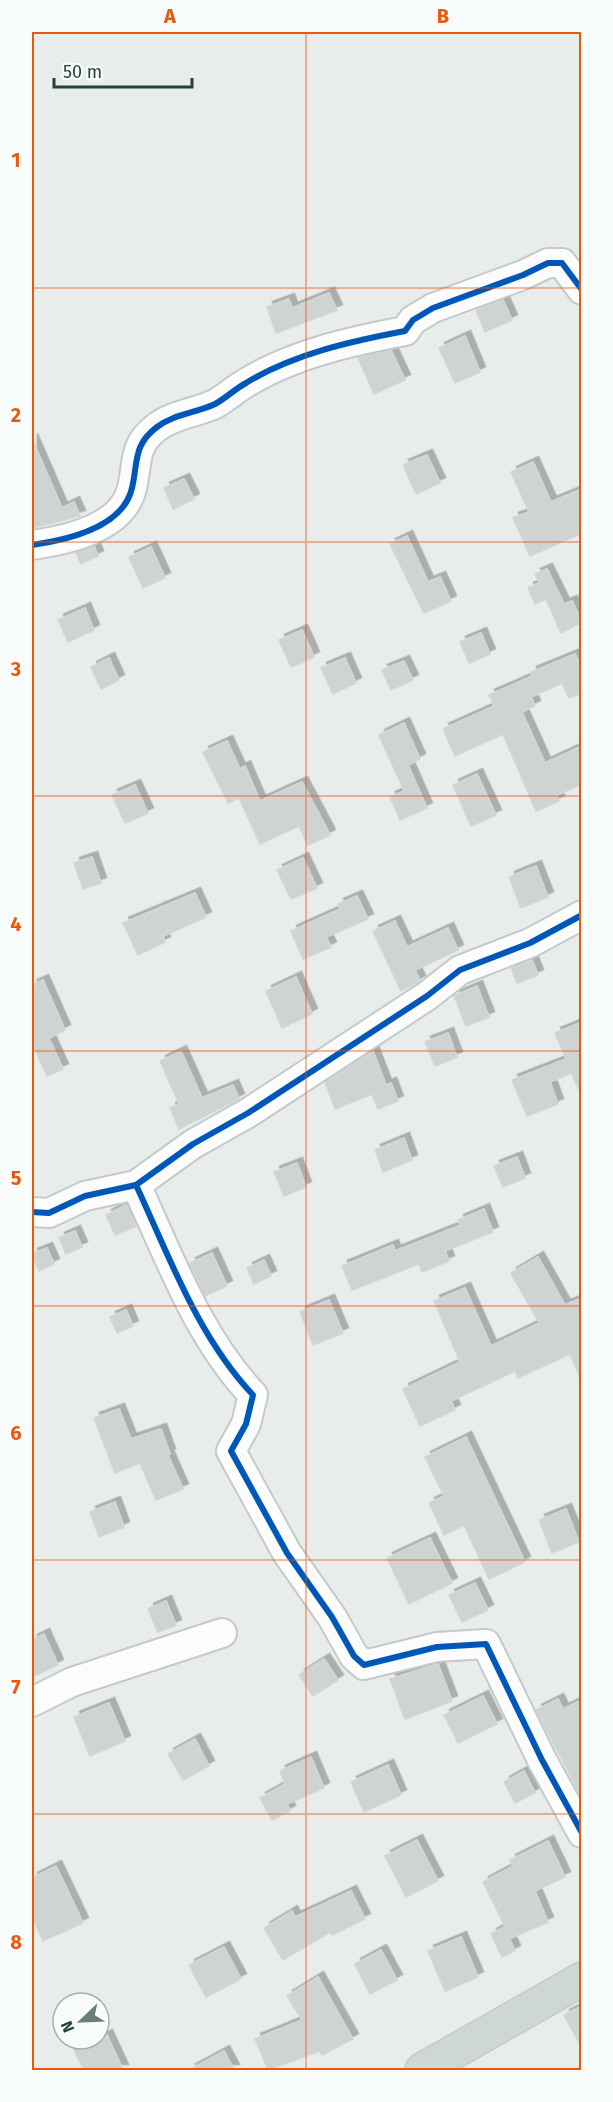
<svg xmlns="http://www.w3.org/2000/svg" width="613" height="2102" font-family="'Fira Sans',sans-serif">
  <style>
    .building { fill: #cfd4d2; stroke: #d1d6d4; stroke-width: 1.5; filter: url(#shadow) }
    .lines { fill: none; stroke-linecap: round; stroke-linejoin: round }
    .minor-casing { stroke: #c5cac8; stroke-width: 32 }
    .major-casing { stroke: #c3ccc9; stroke-width: 36 }
    .minor { stroke: #fcfcfc; stroke-width: 28 }
    .major { stroke: #cfd7d5; stroke-width: 33 }
    .cycleway-casing { stroke: #f7fbf9; stroke-width: 10 }
    .cycleway { stroke: #0057b8; stroke-width: 6 }
    .grid { fill: none; stroke: #e8590c; stroke-width: 1.5; stroke-opacity: 0.55 }
    .neatline { fill: none; stroke: #e8590c; stroke-width: 2 }
    .grid-label { font-size: 20px; text-anchor: middle; font-weight: bold; fill: #e8590c }
  </style>
  <defs>
    <filter id="shadow"><feDropShadow dx="5.5" dy="-5.5" stdDeviation="0" flood-color="#0004"/></filter>
  </defs>
  <rect width="100%" height="100%" fill="#e8edeb"/>
  <g class="building">
    <polygon points="329,293 337,310 276,333 267,307 289,299 292,308"/>
    <polygon points="503,300 512,320 485,332 476,310"/>
    <polygon points="465,336 480,372 455,383 439,348"/>
    <polygon points="391,350 405,380 374,394 358,358"/>
    <polygon points="32,439 62,508 74,502 80,516 32,528"/>
    <polygon points="427,455 440,483 416,494 403,465"/>
    <polygon points="533,462 551,502 582,489 582,533 530,556 513,518 529,512 511,472"/>
    <polygon points="184,479 194,499 173,509 164,488"/>
    <polygon points="407,536 428,582 440,577 451,601 424,613 390,544"/>
    <polygon points="94,546 98,556 81,564 76,553"/>
    <polygon points="151,547 165,578 143,588 129,557"/>
    <polygon points="547,569 564,604 572,601 582,622 561,633 546,599 535,604 528,588 539,583 535,574"/>
    <polygon points="85,608 94,630 68,642 58,620"/>
    <polygon points="302,630 314,657 291,667 279,640"/>
    <polygon points="481,633 490,654 469,663 460,642"/>
    <polygon points="575,654 582,669 582,693 569,698 562,683 531,697 535,706 522,712 545,763 582,746 582,784 557,795 559,801 536,811 503,734 455,756 443,729 494,706 489,695 532,676 531,672"/>
    <polygon points="109,658 119,680 101,689 91,667"/>
    <polygon points="345,658 356,683 333,694 321,668"/>
    <polygon points="404,661 413,680 391,690 382,670"/>
    <polygon points="404,723 420,759 408,765 427,808 400,820 390,797 404,791 379,735"/>
    <polygon points="227,741 240,769 245,766 260,801 302,782 330,835 308,845 299,826 260,844 239,798 228,803 203,752"/>
    <polygon points="477,774 496,815 471,826 453,785"/>
    <polygon points="135,785 148,813 125,823 112,795"/>
    <polygon points="92,857 101,883 83,889 74,863"/>
    <polygon points="303,858 317,888 291,899 277,870"/>
    <polygon points="536,866 548,897 521,908 509,877"/>
    <polygon points="195,893 206,917 163,936 165,942 138,955 123,923"/>
    <polygon points="357,896 368,919 326,937 331,947 303,959 291,931 340,909 338,904"/>
    <polygon points="395,921 407,947 448,928 458,950 415,970 420,981 401,991 373,931"/>
    <polygon points="532,960 538,975 517,983 511,968"/>
    <polygon points="296,977 312,1014 282,1028 266,991"/>
    <polygon points="43,980 65,1030 49,1038 63,1069 47,1076 32,1042 32,985"/>
    <polygon points="477,986 489,1017 466,1026 454,996"/>
    <polygon points="582,1022 582,1096 571,1073 550,1082 558,1104 527,1116 512,1080 566,1059 555,1033"/>
    <polygon points="448,1033 457,1057 435,1066 425,1042"/>
    <polygon points="181,1051 202,1098 233,1085 239,1099 179,1129 170,1108 179,1104 160,1061"/>
    <polygon points="373,1051 386,1085 391,1083 398,1101 378,1109 372,1094 335,1109 325,1082"/>
    <polygon points="404,1138 412,1160 383,1172 375,1150"/>
    <polygon points="517,1157 525,1178 503,1187 494,1166"/>
    <polygon points="297,1163 306,1187 284,1196 274,1172"/>
    <polygon points="126,1205 136,1226 115,1235 106,1215"/>
    <polygon points="484,1209 493,1232 445,1251 449,1261 422,1272 419,1264 352,1290 342,1266 393,1245 395,1251 461,1225 458,1220"/>
    <polygon points="75,1231 82,1247 66,1254 59,1238"/>
    <polygon points="47,1248 54,1264 39,1271 32,1254"/>
    <polygon points="212,1253 227,1286 205,1296 190,1263"/>
    <polygon points="538,1257 565,1305 582,1298 582,1382 570,1354 518,1378 515,1371 451,1401 455,1410 420,1426 403,1389 460,1362 434,1301 465,1288 491,1346 539,1323 511,1273"/>
    <polygon points="264,1260 271,1276 254,1284 247,1268"/>
    <polygon points="329,1300 343,1333 313,1345 300,1312"/>
    <polygon points="126,1310 133,1326 117,1333 110,1317"/>
    <polygon points="119,1409 131,1439 161,1429 170,1454 168,1455 183,1489 156,1500 140,1463 115,1473 94,1418"/>
    <polygon points="466,1437 525,1562 489,1579 464,1525 444,1535 429,1503 444,1496 425,1457"/>
    <polygon points="115,1502 124,1527 99,1537 90,1512"/>
    <polygon points="566,1509 579,1542 552,1553 539,1520"/>
    <polygon points="430,1538 452,1583 409,1604 387,1558"/>
    <polygon points="475,1583 488,1610 462,1622 449,1595"/>
    <polygon points="166,1601 176,1625 158,1632 148,1609"/>
    <polygon points="44,1634 58,1665 32,1677 32,1640"/>
    <polygon points="324,1659 338,1680 313,1696 299,1675"/>
    <polygon points="438,1664 452,1701 405,1719 390,1679"/>
    <polygon points="483,1696 497,1724 458,1743 444,1715"/>
    <polygon points="558,1699 563,1709 582,1700 582,1798 536,1710"/>
    <polygon points="109,1703 125,1741 90,1756 74,1717"/>
    <polygon points="195,1739 209,1766 183,1780 168,1754"/>
    <polygon points="311,1757 324,1788 287,1804 290,1811 272,1820 260,1798 285,1784 280,1771"/>
    <polygon points="388,1765 401,1795 364,1812 351,1782"/>
    <polygon points="524,1771 535,1793 515,1803 504,1782"/>
    <polygon points="417,1840 438,1881 406,1897 385,1856"/>
    <polygon points="548,1841 565,1877 535,1891 548,1922 511,1938 483,1882 513,1866 510,1860"/>
    <polygon points="56,1866 83,1923 43,1941 32,1917 32,1878"/>
    <polygon points="351,1891 365,1919 332,1935 330,1932 283,1960 264,1928 292,1911 295,1917"/>
    <polygon points="504,1927 515,1951 502,1957 491,1934"/>
    <polygon points="461,1937 478,1977 445,1991 428,1951"/>
    <polygon points="224,1947 241,1979 206,1997 189,1965"/>
    <polygon points="381,1950 397,1980 370,1994 355,1964"/>
    <polygon points="318,1977 353,2039 322,2055 320,2051 268,2070 255,2039 302,2020 287,1996"/>
    <polygon points="582,2006 582,2048 564,2015"/>
    <polygon points="107,2035 123,2070 84,2070 74,2050"/>
    <polygon points="224,2051 234,2070 189,2070"/>
  </g>
  <g class="lines">
    <g class="minor-casing">
      <g id="minor">
        <path d="M32,545C67,540 123,528 132,488C138,462 133,445 157,427C174,414 196,413 215,404C226,398 235,389 246,383C293,354 352,341 405,331L413,320L433,308L523,275L548,263H562L582,290"/>
        <path d="M136,1185C169,1256 198,1337 253,1395L246,1424L231,1451L287,1553L332,1617L354,1656L364,1665L437,1647L486,1644L542,1760L582,1833"/>
        <polyline points="32,1212 49,1213 85,1196 136,1185 193,1144 248,1113 427,996 460,970 530,943 582,915"/>
        <polyline points="32,1702 72,1682 222,1633"/>
      </g>
    </g>
    <g class="major-casing">
      <polyline id="major" points="422,2070 582,1979"/>
    </g>
    <use href="#minor" class="minor"/>
    <use href="#major" class="major"/>
    <g class="cycleway-casing">
      <g id="cycleway">
        <path d="M32,545C67,540 123,528 132,488C138,462 133,445 157,427C174,414 196,413 215,404C226,398 235,389 246,383C293,354 352,341 405,331L413,320L433,308L523,275L548,263H562L582,290"/>
        <path d="M136,1185C169,1256 198,1337 253,1395L246,1424L231,1451L287,1553L332,1617L354,1656L364,1665L437,1647L486,1644L542,1760L582,1833"/>
        <polyline points="32,1212 49,1213 85,1196 136,1185 193,1144 248,1113 427,996 460,970 530,943 582,915"/>
      </g>
    </g>
    <use href="#cycleway" class="cycleway"/>
  </g>
  <path class="grid" d="M306,32V2070M32,288H582M32,542H582M32,796H582M32,1051H582M32,1306H582M32,1560H582M32,1814H582"/>
  <rect width="613" height="2102" fill="none" stroke="#f7fbf9" stroke-width="66"/>
  <g transform="translate(81 2021) rotate(247)"><circle r="28" fill="#f7fbf9" stroke="#a3b1ad" stroke-width="1.5"/>
  <path d="M0-4.5L10 22L0 15L-10 22Z" fill="#697e78"/>
  <text y="-9" font-size="16" font-weight="bold" text-anchor="middle" fill="#24423a">N</text>
  </g>
  <path d="M54 78v9h138v-9" fill="none" stroke="#24423a" stroke-width="3"/>
  <text x="63" y="78" font-size="18" fill="#24423a" stroke="#f7fbf9" stroke-width="4.5" paint-order="stroke">50 m</text>
  <rect x="33" y="33" width="547" height="2036" class="neatline"/>
  <g class="grid-label">
    <text x="170" y="23">A</text>
    <text x="443" y="23">B</text>
    <text x="16" y="167">1</text>
    <text x="16" y="422">2</text>
    <text x="16" y="676">3</text>
    <text x="16" y="931">4</text>
    <text x="16" y="1185">5</text>
    <text x="16" y="1440">6</text>
    <text x="16" y="1694">7</text>
    <text x="16" y="1949">8</text>
  </g>
</svg>
